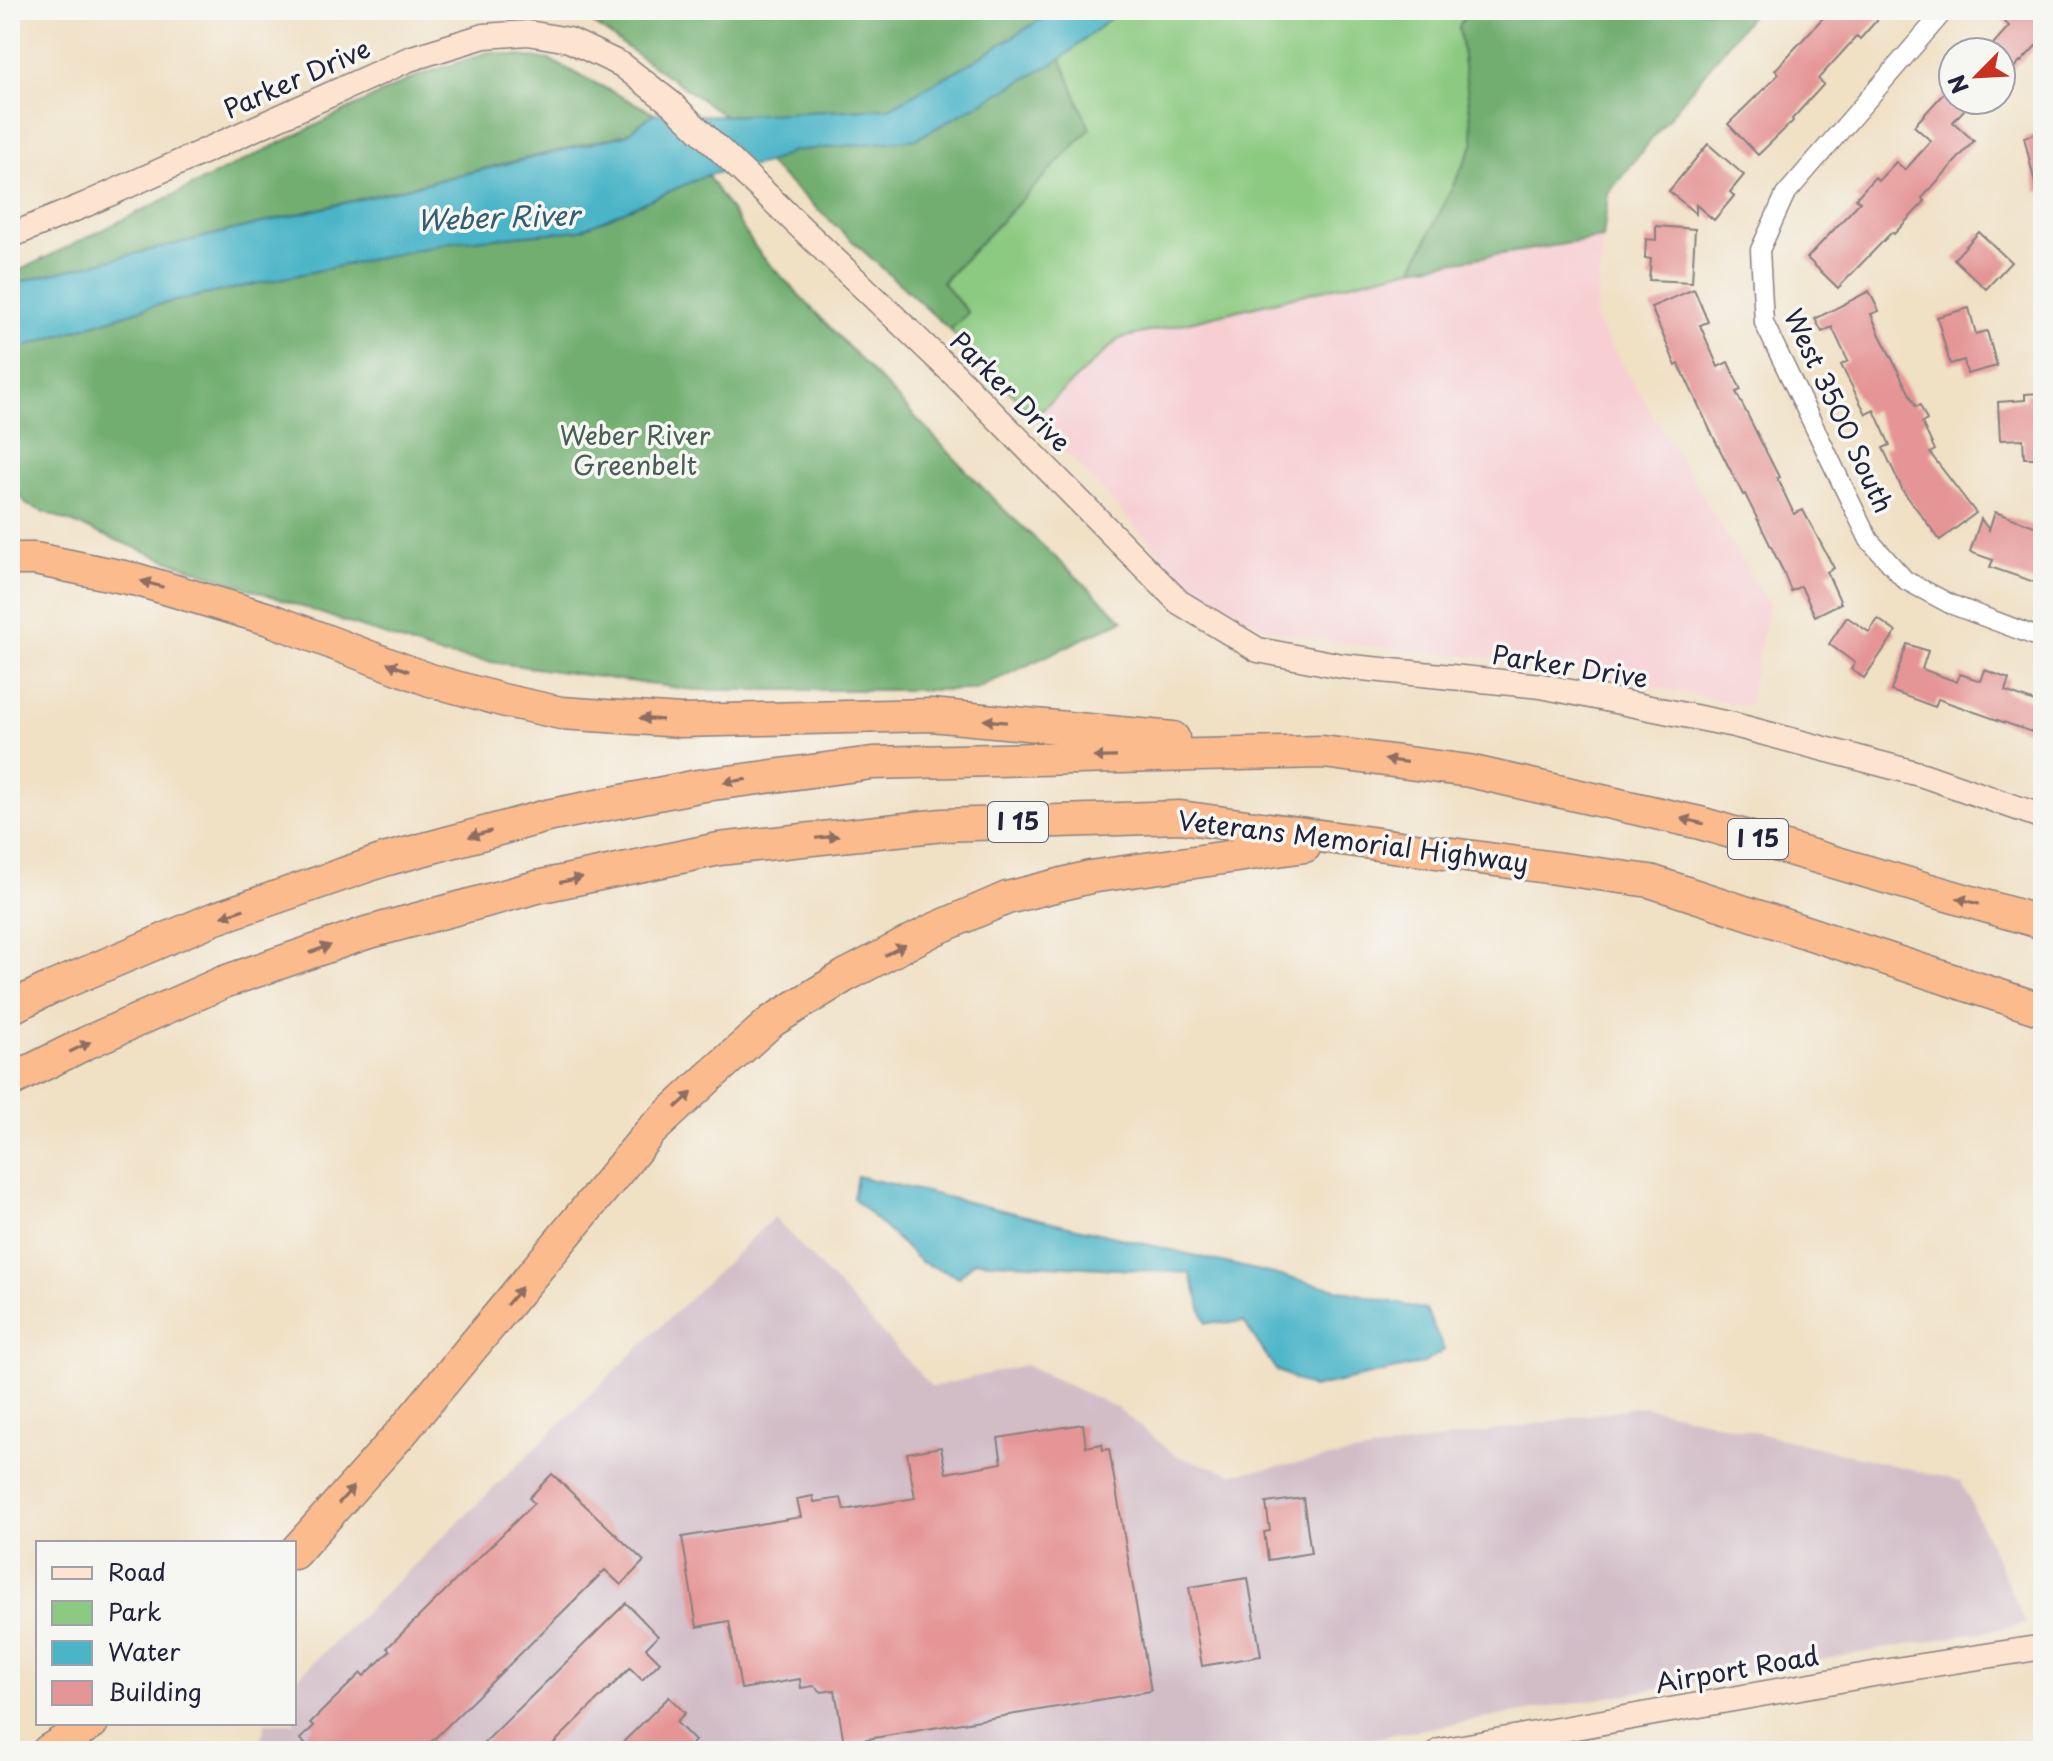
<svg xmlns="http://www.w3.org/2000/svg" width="2053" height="1761" font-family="'Playpen Sans',sans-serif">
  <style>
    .built { fill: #f7cfd3 }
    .industrial { fill: #d2bdc7 }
    .green { fill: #8cca81; stroke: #57765e; stroke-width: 2 }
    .forest { fill: #71ae6f; stroke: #4a6855; stroke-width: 2 }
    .water { fill: #4bb5c8; stroke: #366c82; stroke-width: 2 }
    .building { fill: #e59595 }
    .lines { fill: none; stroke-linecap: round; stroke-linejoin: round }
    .street-casing { stroke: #898180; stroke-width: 21 }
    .secondary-casing { stroke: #898180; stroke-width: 27 }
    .highway-casing { stroke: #898180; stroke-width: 35 }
    .street { stroke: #fff; stroke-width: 18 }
    .secondary { stroke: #fde4d1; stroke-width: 24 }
    .highway { stroke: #fbbb8d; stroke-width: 32 }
    .oneway { fill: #8e6e64 }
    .labels { text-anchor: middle; stroke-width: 7; stroke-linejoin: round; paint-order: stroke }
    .shield { fill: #f6f6f2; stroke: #626272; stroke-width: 2 }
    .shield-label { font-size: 24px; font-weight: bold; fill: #22223b }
    .street-label { font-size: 26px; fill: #22223b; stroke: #f6f6f2 }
    .park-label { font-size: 26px; fill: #475d54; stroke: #f6f6f2 }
    .water-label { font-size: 28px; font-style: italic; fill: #325d73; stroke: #f6f6f2 }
  </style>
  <rect width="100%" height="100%" fill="#f6f6f2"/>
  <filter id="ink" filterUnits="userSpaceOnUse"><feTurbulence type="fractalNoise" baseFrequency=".0125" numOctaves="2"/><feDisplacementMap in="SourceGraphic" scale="16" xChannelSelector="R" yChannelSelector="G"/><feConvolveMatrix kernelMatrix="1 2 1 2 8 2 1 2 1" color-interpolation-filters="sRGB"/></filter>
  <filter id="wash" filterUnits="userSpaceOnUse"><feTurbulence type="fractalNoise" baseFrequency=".006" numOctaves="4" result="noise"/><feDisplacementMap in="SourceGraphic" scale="32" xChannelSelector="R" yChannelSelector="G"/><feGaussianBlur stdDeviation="1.8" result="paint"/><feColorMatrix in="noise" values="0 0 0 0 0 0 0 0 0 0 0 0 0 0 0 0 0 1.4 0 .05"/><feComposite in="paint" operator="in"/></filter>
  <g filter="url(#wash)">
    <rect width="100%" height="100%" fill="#f0e0c4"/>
    <polygon class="built" points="1603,238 1595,320 1769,605 1748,706 1529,662 1332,642 1266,628 1187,582 1034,417 1119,339 1415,262"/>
    <polygon class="industrial" points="774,1217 932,1387 1025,1365 1117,1408 1175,1455 1233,1474 1643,1406 1961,1481 2026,1624 1300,1751 257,1751 266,1723 294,1723 294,1681"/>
    <polygon class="green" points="1120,10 1469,10 1459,26 1474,143 1413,268 1119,339 1034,417 950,330 968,312 942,283 1089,129 1061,59"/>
    <g class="forest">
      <polygon points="568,10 1056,10 974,61 889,108 725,116 582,16"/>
      <polygon points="1469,10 1755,10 1608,194 1603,238 1413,268 1474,143 1459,26"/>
      <polygon points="489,52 550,60 654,113 626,134 10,284 10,275 415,77"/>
      <polygon points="1061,59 1090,129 942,282 968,313 950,330 767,163 793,151 916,139"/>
      <polygon points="707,175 760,254 999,505 1123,620 975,690 693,690 441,655 167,560 27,505 10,481 10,351 152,306 452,242 580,230"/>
    </g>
    <g class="water">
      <polygon points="1056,10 1120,10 1061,59 916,139 793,151 767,163 707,175 580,230 452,242 152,306 10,351 10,284 626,135 654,113 725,116 889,108 974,61"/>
      <polygon points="857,1176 1426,1310 1444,1350 1424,1363 1312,1388 1276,1370 1244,1322 1206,1323 1190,1273 975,1261 959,1277 921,1262 853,1198"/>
    </g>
    <g id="blocks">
      <g class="building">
        <polygon points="1830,10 1886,10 1860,39 1857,36 1818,79 1824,84 1792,119 1793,121 1758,155 1728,124 1779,74 1775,70"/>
        <polygon points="2011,10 2026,10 2043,25 2043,38 2021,62 2020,61 2001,82 2001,52 1986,52 2009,26 2003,20"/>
        <polygon points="1953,83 1953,100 1973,100 1953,122 1974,141 1922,198 1925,201 1894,234 1892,232 1838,288 1807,258 1860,202 1856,198 1875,177 1878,181 1896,162 1905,170 1931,141 1914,126"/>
        <polygon points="2043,132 2043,191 2037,192 2024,137"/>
        <polygon points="1708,144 1744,175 1730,192 1734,196 1714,220 1696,205 1696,214 1669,191"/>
        <polygon points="1656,226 1695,229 1692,282 1649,280 1651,259 1645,258 1646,239 1656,240"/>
        <polygon points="1979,232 2011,262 1986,289 1954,259"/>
        <polygon points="1694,289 1708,322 1700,325 1718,367 1728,362 1741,390 1736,392 1779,477 1777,478 1794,514 1803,510 1834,568 1827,572 1841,603 1815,616 1801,586 1791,591 1783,571 1745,494 1743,495 1711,432 1679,364 1676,366 1651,307"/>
        <polygon points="1869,291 1879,311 1871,314 1879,333 1916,407 1920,405 1927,420 1922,423 1935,450 1930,453 1976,513 1940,540 1903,491 1883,448 1890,445 1874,410 1866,414 1841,365 1848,361 1832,327 1822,332 1815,319"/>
        <polygon points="1969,308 1976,334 1987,331 1997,366 1967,374 1964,360 1950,364 1937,317"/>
        <polygon points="2043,393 2043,458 2024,458 2023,439 2000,440 1998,402 2025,400 2025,394"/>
        <polygon points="1995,512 2043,529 2043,585 1990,567 1993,560 1970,552 1981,519 1989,530"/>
        <polygon points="1847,617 1869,632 1878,619 1896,632 1864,678 1851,669 1855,663 1829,644"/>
        <polygon points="1907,644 1928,651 1922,669 1957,682 1960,674 1981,681 1985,670 2009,679 2005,691 2043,705 2043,736 1938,699 1935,707 1891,691"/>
        <polygon points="1083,1424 1086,1447 1102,1444 1103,1450 1109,1449 1151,1691 844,1743 835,1690 822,1692 814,1686 801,1688 800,1679 741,1689 729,1621 697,1627 682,1537 801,1517 797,1499 813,1496 814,1502 841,1498 844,1510 915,1498 907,1453 941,1447 946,1473 1002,1463 998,1438"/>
        <polygon points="552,1474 644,1561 621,1585 605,1570 422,1751 312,1751 300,1739 314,1726 310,1723 361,1673 364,1676 390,1651 387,1648 534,1503 529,1498"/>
        <polygon points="1303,1498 1311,1553 1268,1560 1264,1532 1270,1531 1266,1503"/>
        <polygon points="1248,1578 1261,1656 1202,1666 1189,1587"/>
        <polygon points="626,1603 658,1636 646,1648 660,1662 642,1680 630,1668 546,1751 476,1751"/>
        <polygon points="669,1697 685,1713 676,1722 695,1741 685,1751 614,1751"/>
      </g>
    </g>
  </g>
  <g filter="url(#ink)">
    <use href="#blocks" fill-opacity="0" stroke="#898180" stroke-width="2"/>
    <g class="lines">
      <g class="street-casing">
        <polyline id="street" points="1945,10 1785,195 1760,250 1764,323 1869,540 1905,580 1950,604 2043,639"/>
      </g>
      <g class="secondary-casing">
        <g id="secondary">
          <polyline points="10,236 87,204 409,59 484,36 528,33 569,40 622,65 672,104 955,375 1179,602 1258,650 1342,666 1541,686 1734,725 1923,775 2043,817"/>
          <polyline points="1440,1751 1896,1670 2043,1647"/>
        </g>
      </g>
      <g class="highway-casing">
        <g id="highway">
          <polyline points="10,559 35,559 138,580 269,619 430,680 502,700 561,713 681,721 931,715 1173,738"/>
          <polyline points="10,1008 46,990 213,919 384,860 547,816 698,786 872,763 1323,752 1469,771 1700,823 2043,923"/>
          <polyline points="10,1081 86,1043 224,982 366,933 537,887 719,849 943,825 1180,817 1650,881 2043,1010"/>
          <polyline points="294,1553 402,1432 651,1131 709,1077 772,1021 845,976 933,930 1007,898 1090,877 1305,846"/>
          <polyline points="48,1751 92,1723"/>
        </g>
      </g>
      <use href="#street" class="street"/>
      <use href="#secondary" class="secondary"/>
      <use href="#highway" class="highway"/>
    </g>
    <defs><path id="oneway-solid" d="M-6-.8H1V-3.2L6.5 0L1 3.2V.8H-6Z" transform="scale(2)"/></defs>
    <g class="oneway">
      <use href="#oneway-solid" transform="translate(152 584) rotate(-164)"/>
      <use href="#oneway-solid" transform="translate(398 667) rotate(-159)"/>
      <use href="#oneway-solid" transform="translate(651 719) rotate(-176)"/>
      <use href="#oneway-solid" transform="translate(995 721) rotate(-175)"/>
      <use href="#oneway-solid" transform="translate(1105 757) rotate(179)"/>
      <use href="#oneway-solid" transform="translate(1396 761) rotate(-173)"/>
      <use href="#oneway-solid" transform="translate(735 781) rotate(172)"/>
      <use href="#oneway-solid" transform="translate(1692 821) rotate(-167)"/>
      <use href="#oneway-solid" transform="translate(480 834) rotate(165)"/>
      <use href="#oneway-solid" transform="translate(827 837) rotate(-6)"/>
      <use href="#oneway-solid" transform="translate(571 880) rotate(-12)"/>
      <use href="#oneway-solid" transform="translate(1968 901) rotate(-164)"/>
      <use href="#oneway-solid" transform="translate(233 913) rotate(161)"/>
      <use href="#oneway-solid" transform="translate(320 949) rotate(-19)"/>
      <use href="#oneway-solid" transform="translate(895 950) rotate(-28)"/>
      <use href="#oneway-solid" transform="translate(80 1047) rotate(-26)"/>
      <use href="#oneway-solid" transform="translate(684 1100) rotate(-43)"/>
      <use href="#oneway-solid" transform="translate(514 1296) rotate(-50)"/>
      <use href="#oneway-solid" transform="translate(346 1495) rotate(-48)"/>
    </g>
  </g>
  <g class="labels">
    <g class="shield">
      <rect x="988" y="802" width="60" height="40" rx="6"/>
      <rect x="1728" y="819" width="60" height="40" rx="6"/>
    </g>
    <g class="shield-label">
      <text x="1018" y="830">I 15</text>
      <text x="1758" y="847">I 15</text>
    </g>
    <g class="street-label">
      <text transform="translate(297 79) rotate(-24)" y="9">Parker Drive</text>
      <text transform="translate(1010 392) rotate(45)" y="9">Parker Drive</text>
      <text transform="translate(1838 411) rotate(65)" y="9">West 3500 South</text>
      <text transform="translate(1570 667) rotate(9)" y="9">Parker Drive</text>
      <text transform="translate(1353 842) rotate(7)" y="9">Veterans Memorial Highway</text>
      <text transform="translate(1737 1670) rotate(-10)" y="9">Airport Road</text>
    </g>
    <g class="park-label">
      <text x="635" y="445">Weber River<tspan x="635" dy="30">Greenbelt</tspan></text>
    </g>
    <g class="water-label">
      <text transform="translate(498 218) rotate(-2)" y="10">Weber River</text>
    </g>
  </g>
  <rect width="2053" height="1761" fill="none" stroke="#f6f6f2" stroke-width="40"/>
  <rect x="36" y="1541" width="260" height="184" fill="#f6f6f2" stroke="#a1a1a9" stroke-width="2"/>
  <rect x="52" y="1567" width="40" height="12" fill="#fde4d1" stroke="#a1a1a9" stroke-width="2"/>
  <text x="108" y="1581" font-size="24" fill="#22223b">Road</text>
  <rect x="52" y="1601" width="40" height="24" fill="#8cca81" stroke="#a1a1a9" stroke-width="2"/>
  <text x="108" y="1621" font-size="24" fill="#22223b">Park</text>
  <rect x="52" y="1641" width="40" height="24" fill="#4bb5c8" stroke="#a1a1a9" stroke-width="2"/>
  <text x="108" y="1661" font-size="24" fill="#22223b">Water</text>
  <rect x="52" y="1681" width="40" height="24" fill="#e59595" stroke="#a1a1a9" stroke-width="2"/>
  <text x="108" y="1701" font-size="24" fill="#22223b">Building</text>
  <g transform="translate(1977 76) rotate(246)"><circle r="38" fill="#f6f6f2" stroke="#a1a1a9" stroke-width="2"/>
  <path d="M0-6L14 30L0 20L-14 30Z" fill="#c8321e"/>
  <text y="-12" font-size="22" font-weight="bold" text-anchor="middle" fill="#22223b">N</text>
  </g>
</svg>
